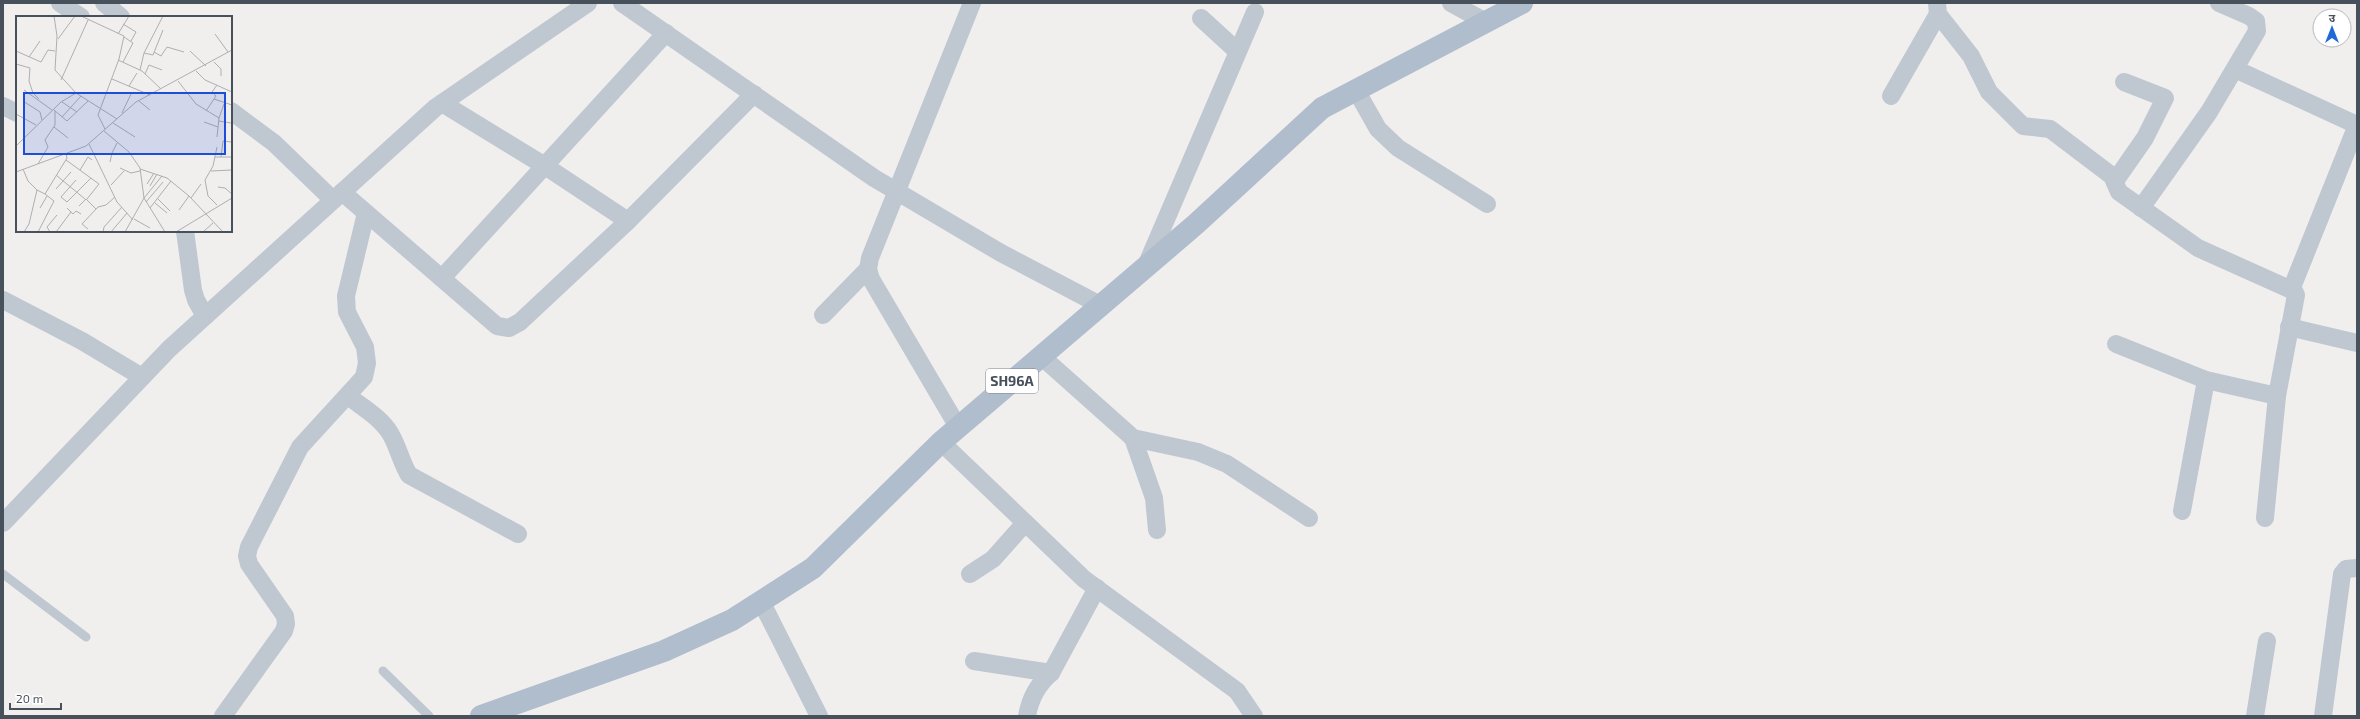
<svg xmlns="http://www.w3.org/2000/svg" width="2360" height="719" font-family="'Exo 2','Noto Sans Devanagari',sans-serif">
  <style>
    .lines { fill: none; stroke-linecap: round; stroke-linejoin: round }
    .lane { stroke: #bfc8d0; stroke-width: 9 }
    .street { stroke: #bfc8d0; stroke-width: 18 }
    .primary { stroke: #afbdcc; stroke-width: 22 }
    .labels { text-anchor: middle; stroke-width: 3; stroke-linejoin: round; paint-order: stroke }
    .shield { fill: #fff; stroke: #7e858c; stroke-width: 1 }
    .shield-label { font-size: 14px; font-weight: bold; fill: #47515b }
    .inset-road { fill: none; stroke: #adafb3; stroke-width: 1 }
    .view { fill: #1d4ed8; fill-opacity: 0.15; stroke: #1d4ed8; stroke-width: 2 }
    .inset-edge { fill: none; stroke: #47515b; stroke-width: 2 }
  </style>
  <rect width="100%" height="100%" fill="#f1eeee"/>
  <g class="lines">
    <g class="lane">
      <polyline points="3,574 86,637"/>
      <polyline points="383,671 429,716"/>
    </g>
    <g class="street">
      <polyline points="60,3 81,17"/>
      <polyline points="104,3 121,17"/>
      <polyline points="622,3 874,178 1001,253 1100,305"/>
      <polyline points="1451,3 1486,22"/>
      <polyline points="1937,3 1938,14 1971,56 1989,92 2023,126 2050,129 2112,176 2119,192 2198,248 2294,291 2296,295 2277,396 2265,518"/>
      <polyline points="1201,18 1237,51"/>
      <polyline points="2235,69 2357,125 2291,290"/>
      <polyline points="1356,90 1378,129 1398,148 1487,204"/>
      <polyline points="1891,96 1938,14"/>
      <polyline points="442,103 545,166 628,221"/>
      <polyline points="3,106 17,113"/>
      <polyline points="231,111 274,143 333,200"/>
      <polyline points="2115,181 2145,138 2165,98 2124,82"/>
      <polyline points="342,192 497,326 509,328 520,322 628,221 754,94"/>
      <polyline points="2141,208 2209,112 2257,31 2256,21 2249,16 2219,3"/>
      <polyline points="185,231 193,290 196,300 205,316"/>
      <polyline points="1146,266 1255,12"/>
      <polyline points="442,278 666,33"/>
      <polyline points="3,300 82,341 142,377"/>
      <polyline points="823,315 868,269"/>
      <polyline points="2289,327 2357,343"/>
      <polyline points="2116,344 2206,380 2277,396"/>
      <polyline points="1041,356 1133,438 1198,452 1227,464 1309,518"/>
      <path d="M348,396C362,407 380,417 390,433C398,446 401,462 409,475L518,534"/>
      <polyline points="958,427 871,279 868,269 870,258 972,3"/>
      <polyline points="1133,438 1154,498 1157,530"/>
      <polyline points="941,442 1084,579 1237,691 1254,716"/>
      <polyline points="2182,511 2206,380"/>
      <polyline points="3,523 169,349 435,108 588,3"/>
      <polyline points="970,574 993,559 1025,523"/>
      <polyline points="761,601 819,716"/>
      <polyline points="974,661 1051,673"/>
      <polyline points="223,716 284,631 286,624 285,616 249,564 247,556 249,547 300,447 364,377 367,363 365,347 347,312 346,296 366,213"/>
      <path d="M1027,716C1030,699 1038,684 1051,673L1097,588"/>
      <polyline points="2255,716 2267,641"/>
      <polyline points="2323,716 2342,574 2346,569 2357,568"/>
    </g>
    <polyline class="primary" points="481,716 664,651 732,620 813,568 941,442 1196,224 1322,108 1522,3"/>
  </g>
  <g class="labels">
    <rect class="shield" x="986" y="369" width="52" height="24" rx="3"/>
    <g class="shield-label">
      <text x="1012" y="386">SH96A</text>
    </g>
  </g>
  <g transform="translate(16 16)">
    <rect width="216" height="216" fill="#f1eeee"/>
    <path class="inset-road" d="M38,0L41,20L39,54L60,77M65,0L108,20L103,43L82,99L89,113M107,8L120,16L115,25M102,18L113,0M199,18L212,36M42,23L59,0M0,35L25,46L32,34L39,35M174,35L190,50M138,36L145,40L151,31L168,36M128,37L137,39L147,14M13,41L24,25M102,44L126,55L145,73M107,46L117,27L108,21M198,46L205,53V60M0,48L14,52L13,65L17,77L23,83M124,54L128,37L147,0M180,55L189,64L216,76M129,58L133,49L146,54M96,63L134,79M45,64L72,4M162,65L180,88L203,102L201,121M113,70L121,57M8,74L36,94M198,83L216,89M7,85L24,96L26,104M123,85L134,94M46,86L61,96M38,94L51,105L72,85M190,95L200,80L196,76L201,69M106,97L115,78M0,98L20,109M46,101L65,80M203,102L208,88M203,105L215,107M188,106L202,111M97,107L119,121M38,111L52,122M88,115L113,136L124,152L128,182L149,216M73,128L101,186L117,204M0,130L45,86L60,77L101,103M199,141H216M205,141L207,125L216,126M50,144L83,168L71,183M94,146L96,137L101,127M22,148L32,131L29,124L39,109V95M104,152L115,157L124,155M7,153L12,165L21,174M124,153L151,162L173,180L207,216M64,154L72,141L76,144M195,155L216,154M0,156L70,130L120,86L216,34M40,159L69,183M60,164L45,181L51,186L75,162M131,168L138,157M95,169L108,155M134,170L141,158M202,171L209,172L216,178M40,173L55,156M175,182L185,168M142,183L154,195M130,186L147,166M139,187L151,197M201,189L192,180L189,164L197,150L201,131M63,190L70,183L80,193M24,192L31,180M51,192L57,198L60,195L65,198M134,192L155,165M163,194L173,180M118,203L134,212M72,213L66,208L82,191L90,189L99,181M8,216L13,208L21,174L29,178M22,216L38,185L29,178L51,142L50,137M34,216L31,211L41,199M40,216L55,196M87,216L88,211L106,191M95,216L111,197M109,216L128,182L146,160M160,216L216,182M187,216L197,207"/>
    <path class="view" d="M8,77H209V138H8Z"/>
    <rect width="216" height="216" class="inset-edge"/>
  </g>
  <rect width="2360" height="719" fill="none" stroke="#47515b" stroke-width="8"/>
  <g transform="translate(2332 28)"><circle r="19" fill="#ffffff" stroke="#b5b9bd"/>
  <path d="M0-3L7 15L0 10L-7 15Z" fill="#1f69da"/>
  <text y="-6" font-size="11" font-weight="bold" text-anchor="middle" fill="#47515b">उ</text>
  </g>
  <path d="M10 703v6h51v-6" fill="none" stroke="#47515b" stroke-width="2"/>
  <text x="16" y="703" font-size="12" fill="#47515b" stroke="#ffffff" stroke-width="3" paint-order="stroke">20 m</text>
</svg>
